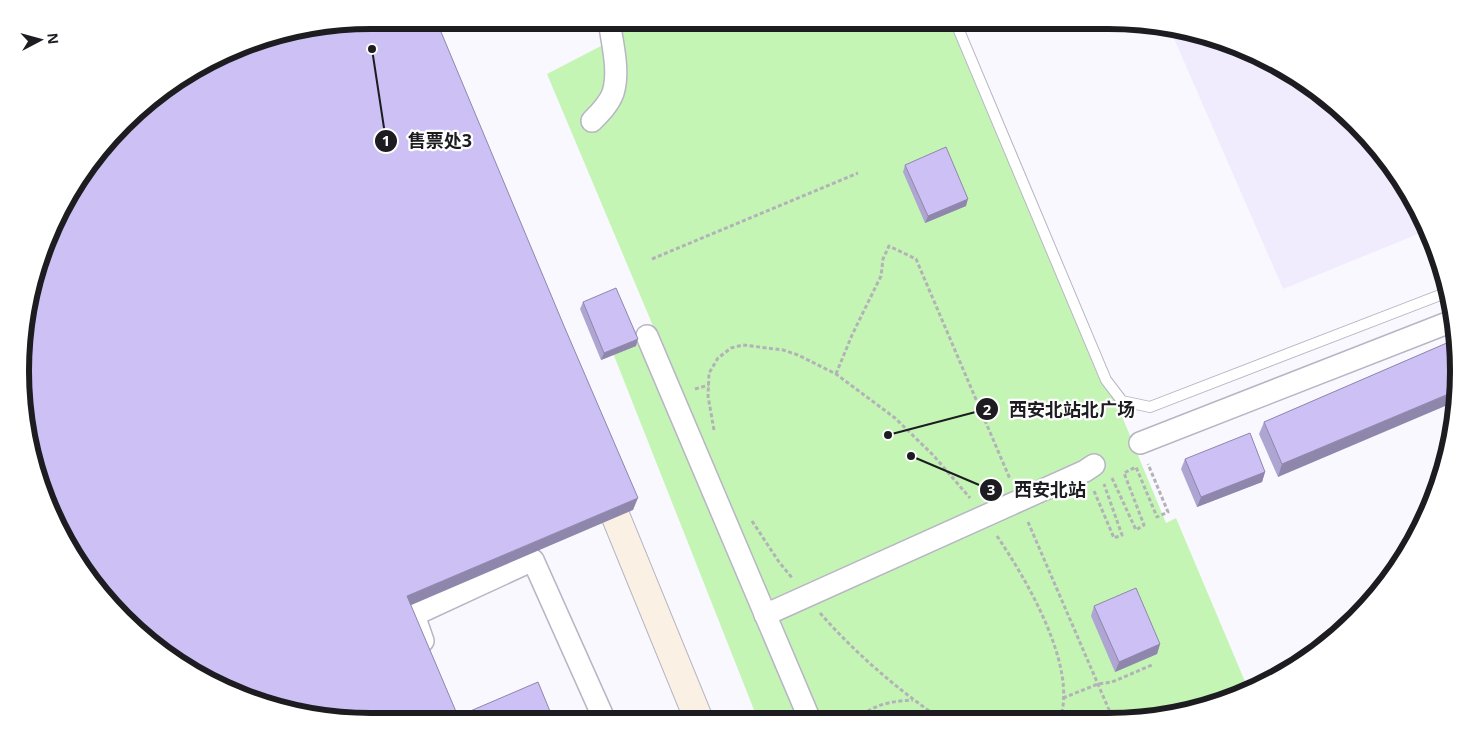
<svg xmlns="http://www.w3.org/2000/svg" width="1479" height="742" font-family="'Noto Sans','Noto Sans SC',sans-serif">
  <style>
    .industrial { fill: #f1ecfd }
    .green { fill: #c4f5b5 }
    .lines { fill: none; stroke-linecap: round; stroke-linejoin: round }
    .lane-casing { stroke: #b8b5c4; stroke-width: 12 }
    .street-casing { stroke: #b8b5c4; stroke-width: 24 }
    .secondary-casing { stroke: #b8b5c4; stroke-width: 30 }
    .path { stroke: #b3b2b7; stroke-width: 3; stroke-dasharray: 4 2.5; stroke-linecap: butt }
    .lane { stroke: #fff; stroke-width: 10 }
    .street { stroke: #fff; stroke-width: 21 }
    .secondary { stroke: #fbf0e4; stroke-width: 28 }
    .wall { fill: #afa5d3 }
    .shaded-wall { fill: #8f86ac }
    .building { fill: #ccc0f5; stroke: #8f86ac }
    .rim { fill: none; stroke: #1d1c21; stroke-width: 6 }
    .leader { fill: none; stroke: #1d1c21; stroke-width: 2 }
    .callout-dot { fill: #1d1c21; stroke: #fff; stroke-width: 2 }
    .mark-label { font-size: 15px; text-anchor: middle; font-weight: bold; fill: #fff }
    .callout-label { font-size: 18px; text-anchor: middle; font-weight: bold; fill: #1d1c21; stroke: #fff; stroke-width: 4.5; stroke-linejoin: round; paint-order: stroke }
  </style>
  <rect width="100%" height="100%" fill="#f9f8fe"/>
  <polygon class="industrial" points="1169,27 1199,32 1263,56 1321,92 1372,139 1412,195 1428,230 1283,289"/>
  <polygon class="green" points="620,20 959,21 1166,523 1176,518 1249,691 1242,695 1154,719 758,720 613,353 656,333 547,74 601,46 622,40"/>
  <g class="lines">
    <g class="lane-casing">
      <polyline id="lane" points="955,21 1106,380 1122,401 1150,407 1448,292"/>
    </g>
    <g class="street-casing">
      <g id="street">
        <path d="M592,121C600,113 609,104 613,93C620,71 612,43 609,20"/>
        <polyline points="647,336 810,720"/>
        <polyline points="1140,443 1455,320"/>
        <polyline points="765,615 1085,471 1094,465"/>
        <polyline points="423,641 414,615 533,560 605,721"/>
      </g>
    </g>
    <g class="secondary-casing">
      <polyline id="secondary" points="587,505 611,505 699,720"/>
    </g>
    <g class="path">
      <polyline points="652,259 858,173"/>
      <polyline points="836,374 852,335 877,284 881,276 883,259 889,246 916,259 1010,479"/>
      <polyline points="695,389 709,385"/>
      <polyline points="714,430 708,396 709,373 718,358 731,348 743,345 783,350 798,355 836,374 895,418 933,455 970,498"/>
      <polyline points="1112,478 1136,530 1144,525 1124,473 1136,467 1157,517 1168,512 1148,464"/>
      <polyline points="1094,491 1114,538 1122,535 1104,484"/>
      <polyline points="752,521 779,562 793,579"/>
      <polyline points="1028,522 1113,719"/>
      <path d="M997,536C1026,579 1078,666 1060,719"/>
      <path d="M820,613C856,654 897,689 942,720"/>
      <polyline points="1063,698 1098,684 1112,682 1152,665"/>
      <path d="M858,720C871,704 894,701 913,700"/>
    </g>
    <use href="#lane" class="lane"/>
    <use href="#street" class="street"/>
    <use href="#secondary" class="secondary"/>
  </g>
  <g class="wall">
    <polygon points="905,165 966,206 925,223 903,172"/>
    <polygon points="583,302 636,346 601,360 580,309"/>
    <polygon points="1456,339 1278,477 1259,434 1264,422"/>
    <polygon points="1185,459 1265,472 1262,482 1197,507 1181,469"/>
    <polygon points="1094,606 1160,644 1157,654 1115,672 1091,616"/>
    <polygon points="468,712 554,721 465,721"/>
  </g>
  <g class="shaded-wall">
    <polygon points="968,199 966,206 925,223 928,216"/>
    <polygon points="638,339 636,346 601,360 604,353"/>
    <polygon points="1458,390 1457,401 1278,477 1282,464"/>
    <polygon points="1265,472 1262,482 1197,507 1201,497"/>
    <polygon points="638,498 633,510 402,609 407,596"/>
    <polygon points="1160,644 1157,654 1115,672 1119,662"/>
  </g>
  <g class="building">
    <polygon points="371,20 436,20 564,326 638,498 407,596 460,721 348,721 280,710 216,686 123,619 56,526 23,417 27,302 47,236 79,176 157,93 258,39"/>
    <polygon points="946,147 968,199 928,216 905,165"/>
    <polygon points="616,288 638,339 604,353 583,302"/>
    <polygon points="1456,339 1458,390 1282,464 1264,422"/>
    <polygon points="1250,433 1265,472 1201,497 1185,459"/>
    <polygon points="1136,588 1160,644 1119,662 1094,606"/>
    <polygon points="538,682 554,721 472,721 468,712"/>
  </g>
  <path d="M0 0H1479V742H0ZM371 29H1108A342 342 0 0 1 1450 371V371A342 342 0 0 1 1108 713H371A342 342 0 0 1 29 371V371A342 342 0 0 1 371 29Z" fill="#fff" fill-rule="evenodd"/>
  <path class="rim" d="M371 29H1108A342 342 0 0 1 1450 371V371A342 342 0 0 1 1108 713H371A342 342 0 0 1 29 371V371A342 342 0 0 1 371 29Z"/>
  <path class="leader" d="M372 49L386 141M888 435L987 409M911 456L991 490"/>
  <g class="callout-dot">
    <circle cx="372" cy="49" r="5"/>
    <circle cx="888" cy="435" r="5"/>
    <circle cx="911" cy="456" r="5"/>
    <circle cx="386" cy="141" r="12"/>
    <circle cx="987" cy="409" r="12"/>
    <circle cx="991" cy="490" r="12"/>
  </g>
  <g class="mark-label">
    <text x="386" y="146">1</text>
    <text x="987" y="415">2</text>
    <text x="991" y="495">3</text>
  </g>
  <g class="callout-label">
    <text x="440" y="147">售票处3</text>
    <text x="1072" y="416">西安北站北广场</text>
    <text x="1050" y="496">西安北站</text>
  </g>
  <g transform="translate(40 40) rotate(84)" stroke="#ffffff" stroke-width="4" paint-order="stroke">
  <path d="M0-4L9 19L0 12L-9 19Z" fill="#1d1c21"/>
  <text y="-8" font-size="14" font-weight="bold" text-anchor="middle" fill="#1d1c21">N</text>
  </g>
</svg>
